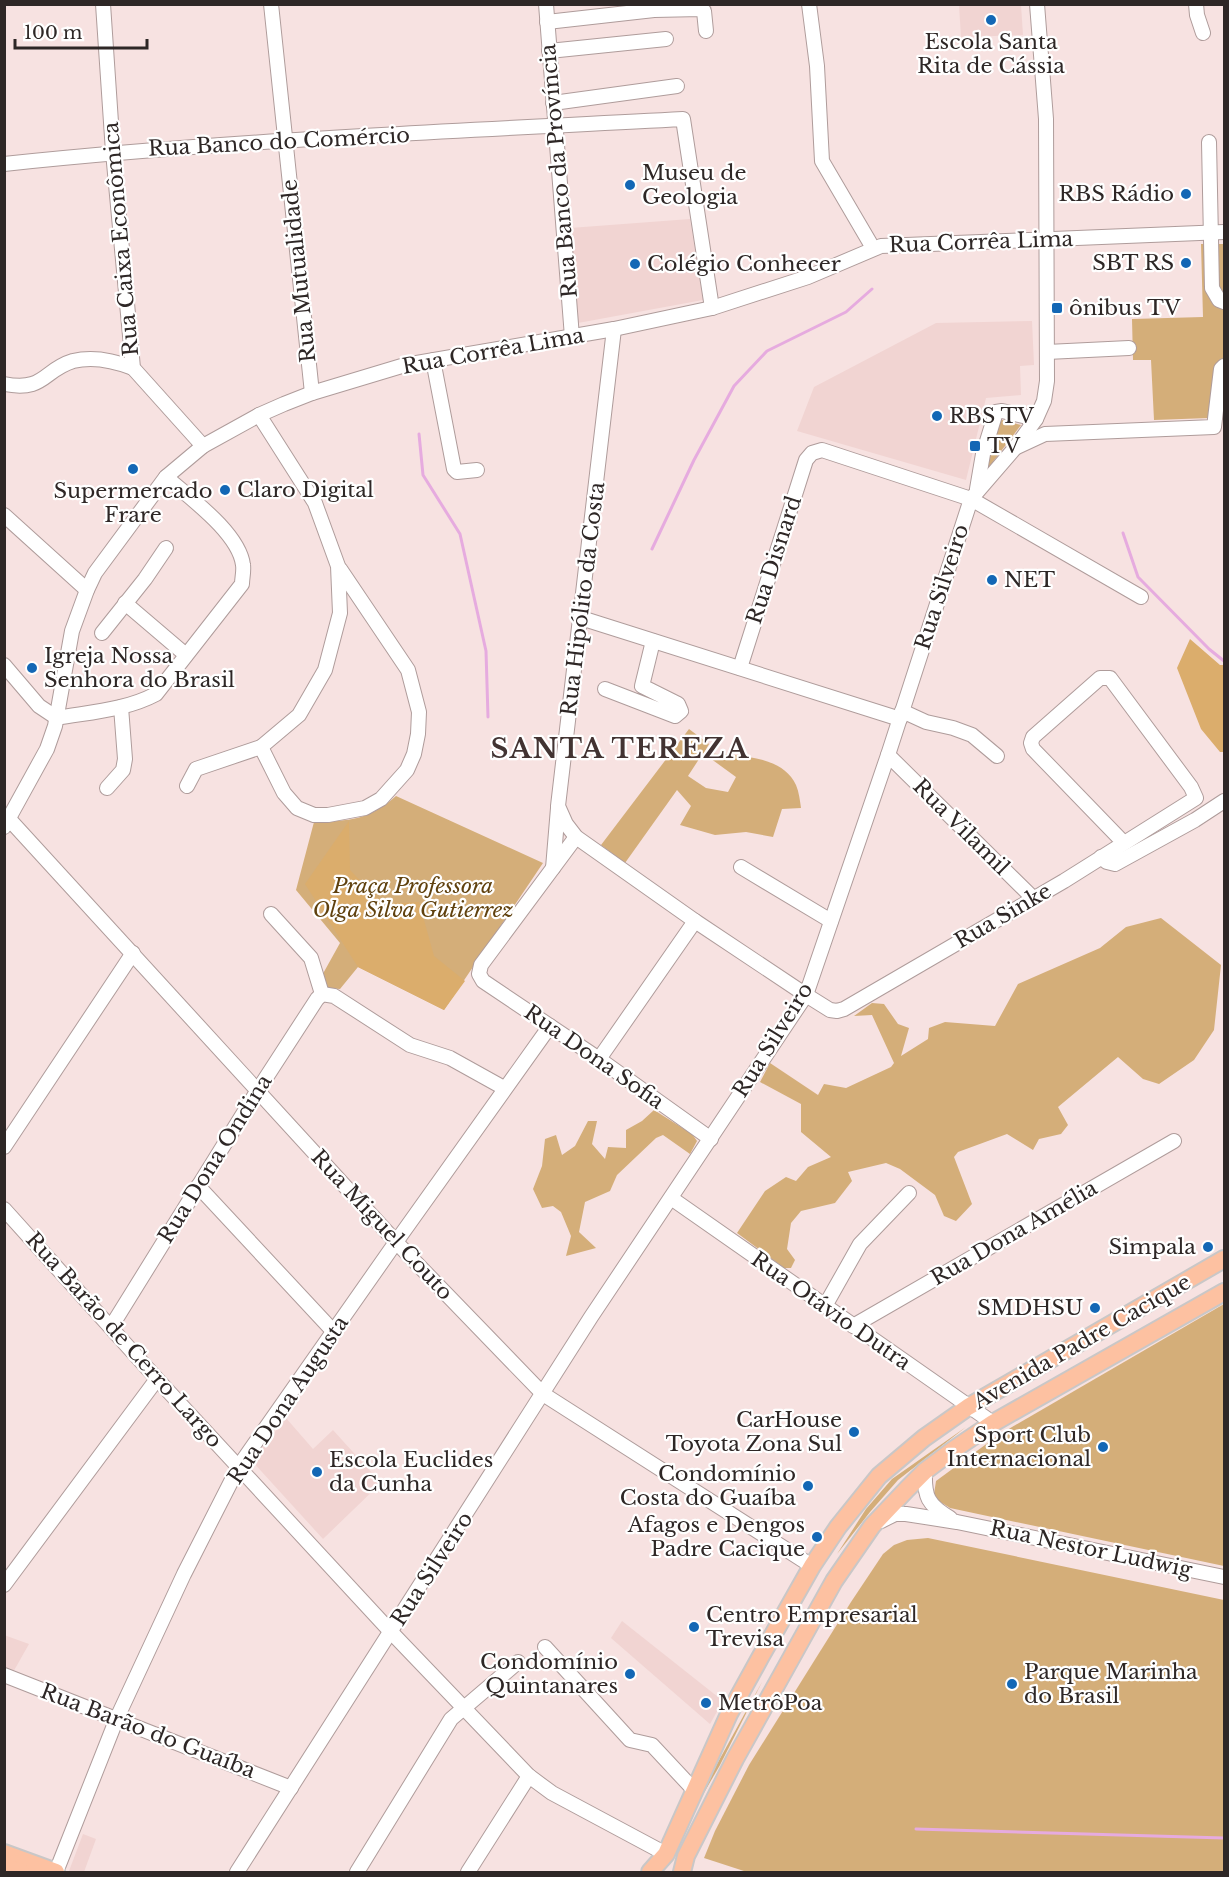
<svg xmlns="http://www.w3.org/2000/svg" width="1229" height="1877" font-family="'Libre Baskerville',serif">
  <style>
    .built { fill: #f1d4d2 }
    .green { fill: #d4ae79; fill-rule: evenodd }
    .forest { fill: #dbad6c }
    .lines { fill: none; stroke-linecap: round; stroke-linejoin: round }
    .stream { stroke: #e6abdf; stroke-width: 3 }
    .minor-casing { stroke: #af9c9b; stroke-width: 16 }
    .major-casing { stroke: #c9c7c7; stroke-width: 20 }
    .minor { stroke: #fff; stroke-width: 14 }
    .major { stroke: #fdc1a1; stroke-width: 16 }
    .poi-dot { fill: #1367b5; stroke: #fff; stroke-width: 2 }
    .labels { text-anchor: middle; stroke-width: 4.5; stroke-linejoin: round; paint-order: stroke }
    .poi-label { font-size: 21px; fill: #2e2726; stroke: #fff; text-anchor: start }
    .street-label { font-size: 21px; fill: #2e2726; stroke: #fff }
    .park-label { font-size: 21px; font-style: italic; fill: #60410e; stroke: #fff }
    .district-label { font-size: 27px; font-weight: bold; letter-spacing: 1.5px; fill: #423332; stroke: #fff }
  </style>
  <rect width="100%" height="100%" fill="#f7e2e1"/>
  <g class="built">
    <polygon points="959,5 1021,5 1023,35 961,37"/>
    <polygon points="690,219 703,300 578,323 570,228"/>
    <polygon points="1032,321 1034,365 1020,366 1021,395 986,398 966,480 797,431 814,387 936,323"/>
    <polygon points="286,1418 313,1449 333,1430 381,1483 323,1539 252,1461"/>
    <polygon points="622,1621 723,1701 710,1724 611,1638"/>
    <polygon points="4,1635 29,1644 12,1674 5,1671"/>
    <polygon points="83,1834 96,1839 84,1872 74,1872 69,1871"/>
  </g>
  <g class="green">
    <polygon points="1201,244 1224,244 1224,360 1209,418 1154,420 1151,360 1133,360 1132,319 1203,317"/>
    <polygon points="995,418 1021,425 982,476"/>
    <path d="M689,729L709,744L704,753C733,756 781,753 796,785C799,792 800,801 801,808L782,809L773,837L746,832L715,835L680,825L691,806L677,790L625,863L601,845ZM703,753L736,777L728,792L706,788L688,776Z"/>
    <path d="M396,796L543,863L444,1010L358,967L340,989L324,988L320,979L340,943L296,890L314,822C350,821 369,820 396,796Z"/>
    <polygon points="1161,918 1221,965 1214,1030 1194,1060 1159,1084 1143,1079 1118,1057 1058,1107 1068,1125 1061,1134 1039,1139 1033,1150 1007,1134 958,1152 954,1157 972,1204 956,1221 944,1216 935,1195 900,1169 886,1163 848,1172 852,1181 835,1203 801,1211 791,1223 787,1249 795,1260 791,1268 784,1268 737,1233 765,1191 786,1177 796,1181 808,1167 831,1157 801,1132 801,1104 760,1082 770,1063 818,1095 824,1084 846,1088 891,1067 894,1063 872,1015 854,1016 872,1003 884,1004 898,1024 909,1028 901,1056 928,1039 929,1028 945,1022 995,1026 1018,984 1100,948 1126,927"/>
    <polygon points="654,1110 692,1134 697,1141 690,1154 663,1135 656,1138 617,1175 610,1191 585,1202 579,1232 596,1248 566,1256 571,1236 561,1212 553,1206 542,1208 533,1189 542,1166 545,1139 556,1135 562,1155 575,1146 588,1121 597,1121 592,1144 605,1159 608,1147 626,1148 626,1130 642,1121"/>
    <polygon points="1224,1304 1224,1566 950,1508 939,1501 934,1494 936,1481 1000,1434"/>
    <polygon points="966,1427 898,1480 870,1512 837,1554 866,1509 892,1479"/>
    <polygon points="928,1538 1224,1600 1224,1872 747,1872 704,1858 715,1831 749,1765 851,1602 883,1554 894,1545 907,1540"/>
    <polygon points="762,1682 720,1765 694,1810 717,1764"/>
  </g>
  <g class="forest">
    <polygon points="1190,639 1220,665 1224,665 1224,752 1220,752 1201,729 1177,668"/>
    <polygon points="349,821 350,870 383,904 419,902 434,956 465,981 444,1010 358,967 305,884"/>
  </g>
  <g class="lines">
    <g class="stream">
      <polyline points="419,434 423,475 460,534 486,651 488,717"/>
      <polyline points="1123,533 1138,577 1209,649 1224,661"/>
      <polyline points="652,549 694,460 734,386 767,351 846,312 872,289"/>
      <polyline points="916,1829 1224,1838"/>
    </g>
    <g class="minor-casing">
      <g id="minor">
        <polyline points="103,4 113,152 133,368 203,446"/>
        <polyline points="271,4 312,393"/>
        <polyline points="546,4 572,337"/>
        <polyline points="809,4 817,66 822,161 873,248"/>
        <polyline points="1196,4 1197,15 1203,33"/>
        <polyline points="547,22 654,10 701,9 704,11 706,31"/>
        <polyline points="549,51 666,39"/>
        <polyline points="553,103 677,86"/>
        <polyline points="1209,142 1212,288 1219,300 1224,302"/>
        <path d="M4,164C230,140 457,131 683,119L712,308"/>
        <polyline points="614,329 558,806 566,824 576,837 695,921 806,995 830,1010 837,1011 844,1009 1064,881 1196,798 1191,787 1110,678 1100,678 1033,737 1031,743 1033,749 1124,843"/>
        <polyline points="1047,352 1129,348"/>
        <polyline points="433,360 454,469 457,472 477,470"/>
        <path d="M4,384C45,392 43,370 73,361C93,356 115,361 133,368"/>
        <polyline points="1017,447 1045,434 1214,427 1221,369 1224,366"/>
        <polyline points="977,489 983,454 996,412 1002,411 1036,419"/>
        <polyline points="4,515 87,590"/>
        <polyline points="125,603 186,655"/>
        <polyline points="581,618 900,719"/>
        <polyline points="102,633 145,579 166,548"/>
        <path d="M4,665L39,706L57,718C91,712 126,710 156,694L242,584C242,578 244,571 243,565C239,533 190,498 166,477"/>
        <polyline points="740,668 806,460 812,453 822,450 971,499 1141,597"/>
        <polyline points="605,689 675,716 681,711 678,704 642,686 653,641"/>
        <polyline points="902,711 926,722 953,728 972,735 997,756"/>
        <polyline points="261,747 284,793 297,808 314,815 328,815 365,808 381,799 407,770 414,754 418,734 419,712 408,670 340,569"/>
        <polyline points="888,755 1033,898"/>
        <polyline points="187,786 196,769 261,747 299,715 325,670 340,613 338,566 315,503 259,415"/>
        <polyline points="107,788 123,770 125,759 121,707"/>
        <polyline points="9,819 396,1242 543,1394 812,1566"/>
        <polyline points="4,827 47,749 55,726 72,631 87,590 95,573 166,477 203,446 259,415 284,404 312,393 405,365 614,329 712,308 808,277 881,246 1224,232"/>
        <polyline points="576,837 481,965 479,974 483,981 599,1059 711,1139"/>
        <polyline points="1101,857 1107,862 1115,864 1195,820 1224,801"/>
        <polyline points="741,867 831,921"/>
        <polyline points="553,868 558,808"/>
        <polyline points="271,914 311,958 322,994"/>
        <polyline points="322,994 334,996 410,1045 450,1058 504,1088"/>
        <polyline points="599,1059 695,921"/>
        <polyline points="4,1147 133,953"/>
        <polyline points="198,1186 333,1331"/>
        <polyline points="671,1198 993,1423"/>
        <polyline points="4,1209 157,1379 391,1632 529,1776 552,1793 666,1854"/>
        <polyline points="825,1306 860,1244 909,1193"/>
        <polyline points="853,1326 1174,1141"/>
        <polyline points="111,1327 258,1090 317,999 322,994"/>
        <path d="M925,1471C924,1497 928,1505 950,1518"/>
        <polyline points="881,1521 895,1514 906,1514 957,1522 1224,1577"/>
        <polyline points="4,1585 157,1379"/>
        <polyline points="545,1647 630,1740 652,1745 694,1790"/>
        <polyline points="4,1675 291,1788"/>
        <polyline points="56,1872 117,1718 184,1574 239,1466 396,1242 550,1026"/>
        <polyline points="237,1872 591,1317 806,995 888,755 971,499 1015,448 1036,419 1044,401 1047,381 1046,119 1037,4"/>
        <polyline points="357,1872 451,1719 518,1662"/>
        <polyline points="468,1872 529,1776"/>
      </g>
    </g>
    <g class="major-casing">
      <g id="major">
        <polyline points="4,1853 56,1872"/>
        <polyline points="4,1866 21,1872"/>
        <polyline points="650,1872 666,1854 729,1714 761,1656 812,1566 838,1527 879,1476 924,1438 968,1407 1224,1259"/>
        <polyline points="682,1872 686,1856 735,1759 834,1581 872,1526 907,1489 925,1471 953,1450 993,1423 1224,1292"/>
      </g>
    </g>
    <use href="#minor" class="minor"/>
    <use href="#major" class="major"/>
  </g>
  <g class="poi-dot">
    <circle cx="991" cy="20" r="6"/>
    <circle cx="630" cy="185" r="6"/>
    <circle cx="1186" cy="194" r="6"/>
    <circle cx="1186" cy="263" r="6"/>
    <circle cx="635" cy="264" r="6"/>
    <rect x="1051" y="302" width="12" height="12" rx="3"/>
    <circle cx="937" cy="416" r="6"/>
    <rect x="969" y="440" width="12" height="12" rx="3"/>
    <circle cx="133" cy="469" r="6"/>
    <circle cx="225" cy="490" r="6"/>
    <circle cx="992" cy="580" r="6"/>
    <circle cx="32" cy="668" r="6"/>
    <circle cx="1208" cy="1247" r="6"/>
    <circle cx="1095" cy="1308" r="6"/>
    <circle cx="854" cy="1432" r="6"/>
    <circle cx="1103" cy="1447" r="6"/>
    <circle cx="317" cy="1472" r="6"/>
    <circle cx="808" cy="1486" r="6"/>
    <circle cx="817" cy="1537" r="6"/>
    <circle cx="694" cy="1627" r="6"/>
    <circle cx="630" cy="1674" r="6"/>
    <circle cx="1012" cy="1684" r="6"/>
    <circle cx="706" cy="1703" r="6"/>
  </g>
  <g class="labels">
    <g class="poi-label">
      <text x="991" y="49" text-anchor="middle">Escola Santa<tspan x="991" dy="24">Rita de Cássia</tspan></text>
      <text x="642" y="180">Museu de<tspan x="642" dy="24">Geologia</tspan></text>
      <text x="1174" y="201" text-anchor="end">RBS Rádio</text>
      <text x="1174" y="270" text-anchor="end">SBT RS</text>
      <text x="647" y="271">Colégio Conhecer</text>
      <text x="1069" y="315">ônibus TV</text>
      <text x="949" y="423">RBS TV</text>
      <text x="987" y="453">TV</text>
      <text x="237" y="497">Claro Digital</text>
      <text x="133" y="498" text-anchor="middle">Supermercado<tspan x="133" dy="24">Frare</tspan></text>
      <text x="1004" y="587">NET</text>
      <text x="44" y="663">Igreja Nossa<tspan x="44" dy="24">Senhora do Brasil</tspan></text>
      <text x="1196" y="1254" text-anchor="end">Simpala</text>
      <text x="1083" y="1315" text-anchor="end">SMDHSU</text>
      <text x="842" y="1427" text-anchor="end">CarHouse<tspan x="842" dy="24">Toyota Zona Sul</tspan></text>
      <text x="1091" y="1442" text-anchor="end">Sport Club<tspan x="1091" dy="24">Internacional</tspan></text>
      <text x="329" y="1467">Escola Euclides<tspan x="329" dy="24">da Cunha</tspan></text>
      <text x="796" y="1481" text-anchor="end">Condomínio<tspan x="796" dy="24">Costa do Guaíba</tspan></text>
      <text x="805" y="1532" text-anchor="end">Afagos e Dengos<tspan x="805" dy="24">Padre Cacique</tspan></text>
      <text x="706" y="1622">Centro Empresarial<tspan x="706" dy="24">Trevisa</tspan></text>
      <text x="618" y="1669" text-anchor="end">Condomínio<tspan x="618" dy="24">Quintanares</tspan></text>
      <text x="1024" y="1679">Parque Marinha<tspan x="1024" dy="24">do Brasil</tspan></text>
      <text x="718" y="1710">MetrôPoa</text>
    </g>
    <g class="street-label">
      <text transform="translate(279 142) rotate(-3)" y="7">Rua Banco do Comércio</text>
      <text transform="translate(559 171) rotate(-95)" y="7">Rua Banco da Província</text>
      <text transform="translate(121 239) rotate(-95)" y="7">Rua Caixa Econômica</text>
      <text transform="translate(981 242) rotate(-2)" y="7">Rua Corrêa Lima</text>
      <text transform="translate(299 271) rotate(-96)" y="7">Rua Mutualidade</text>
      <text transform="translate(493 351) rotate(-10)" y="7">Rua Corrêa Lima</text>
      <text transform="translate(774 560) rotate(-72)" y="7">Rua Disnard</text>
      <text transform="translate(942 587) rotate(-72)" y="7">Rua Silveiro</text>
      <text transform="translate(583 599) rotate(-83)" y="7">Rua Hipólito da Costa</text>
      <text transform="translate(961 827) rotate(45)" y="7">Rua Vilamil</text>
      <text transform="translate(1003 916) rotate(-30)" y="7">Rua Sinke</text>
      <text transform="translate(773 1040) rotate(-58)" y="7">Rua Silveiro</text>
      <text transform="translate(594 1057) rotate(35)" y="7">Rua Dona Sofia</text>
      <text transform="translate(215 1159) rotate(-58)" y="7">Rua Dona Ondina</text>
      <text transform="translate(382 1225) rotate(47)" y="7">Rua Miguel Couto</text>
      <text transform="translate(1014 1233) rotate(-30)" y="7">Rua Dona Amélia</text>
      <text transform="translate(831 1311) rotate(35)" y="7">Rua Otávio Dutra</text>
      <text transform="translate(124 1340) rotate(48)" y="7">Rua Barão de Cerro Largo</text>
      <text transform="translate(1082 1342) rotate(-30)" y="7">Avenida Padre Cacique</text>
      <text transform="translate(288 1400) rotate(-56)" y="7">Rua Dona Augusta</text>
      <text transform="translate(1091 1549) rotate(12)" y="7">Rua Nestor Ludwig</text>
      <text transform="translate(432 1569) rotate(-57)" y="7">Rua Silveiro</text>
      <text transform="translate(148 1731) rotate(21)" y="7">Rua Barão do Guaíba</text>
    </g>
    <g class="park-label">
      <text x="413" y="893">Praça Professora<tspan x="413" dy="24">Olga Silva Gutierrez</tspan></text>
    </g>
    <g class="district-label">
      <text x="620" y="758">SANTA TEREZA</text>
    </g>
  </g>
  <rect width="1229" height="1877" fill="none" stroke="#2e2726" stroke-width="12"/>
  <path d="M15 39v9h132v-9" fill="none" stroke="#2e2726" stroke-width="3"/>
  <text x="24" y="39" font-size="18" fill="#2e2726" stroke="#ffffff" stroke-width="4.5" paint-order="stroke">100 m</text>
</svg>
